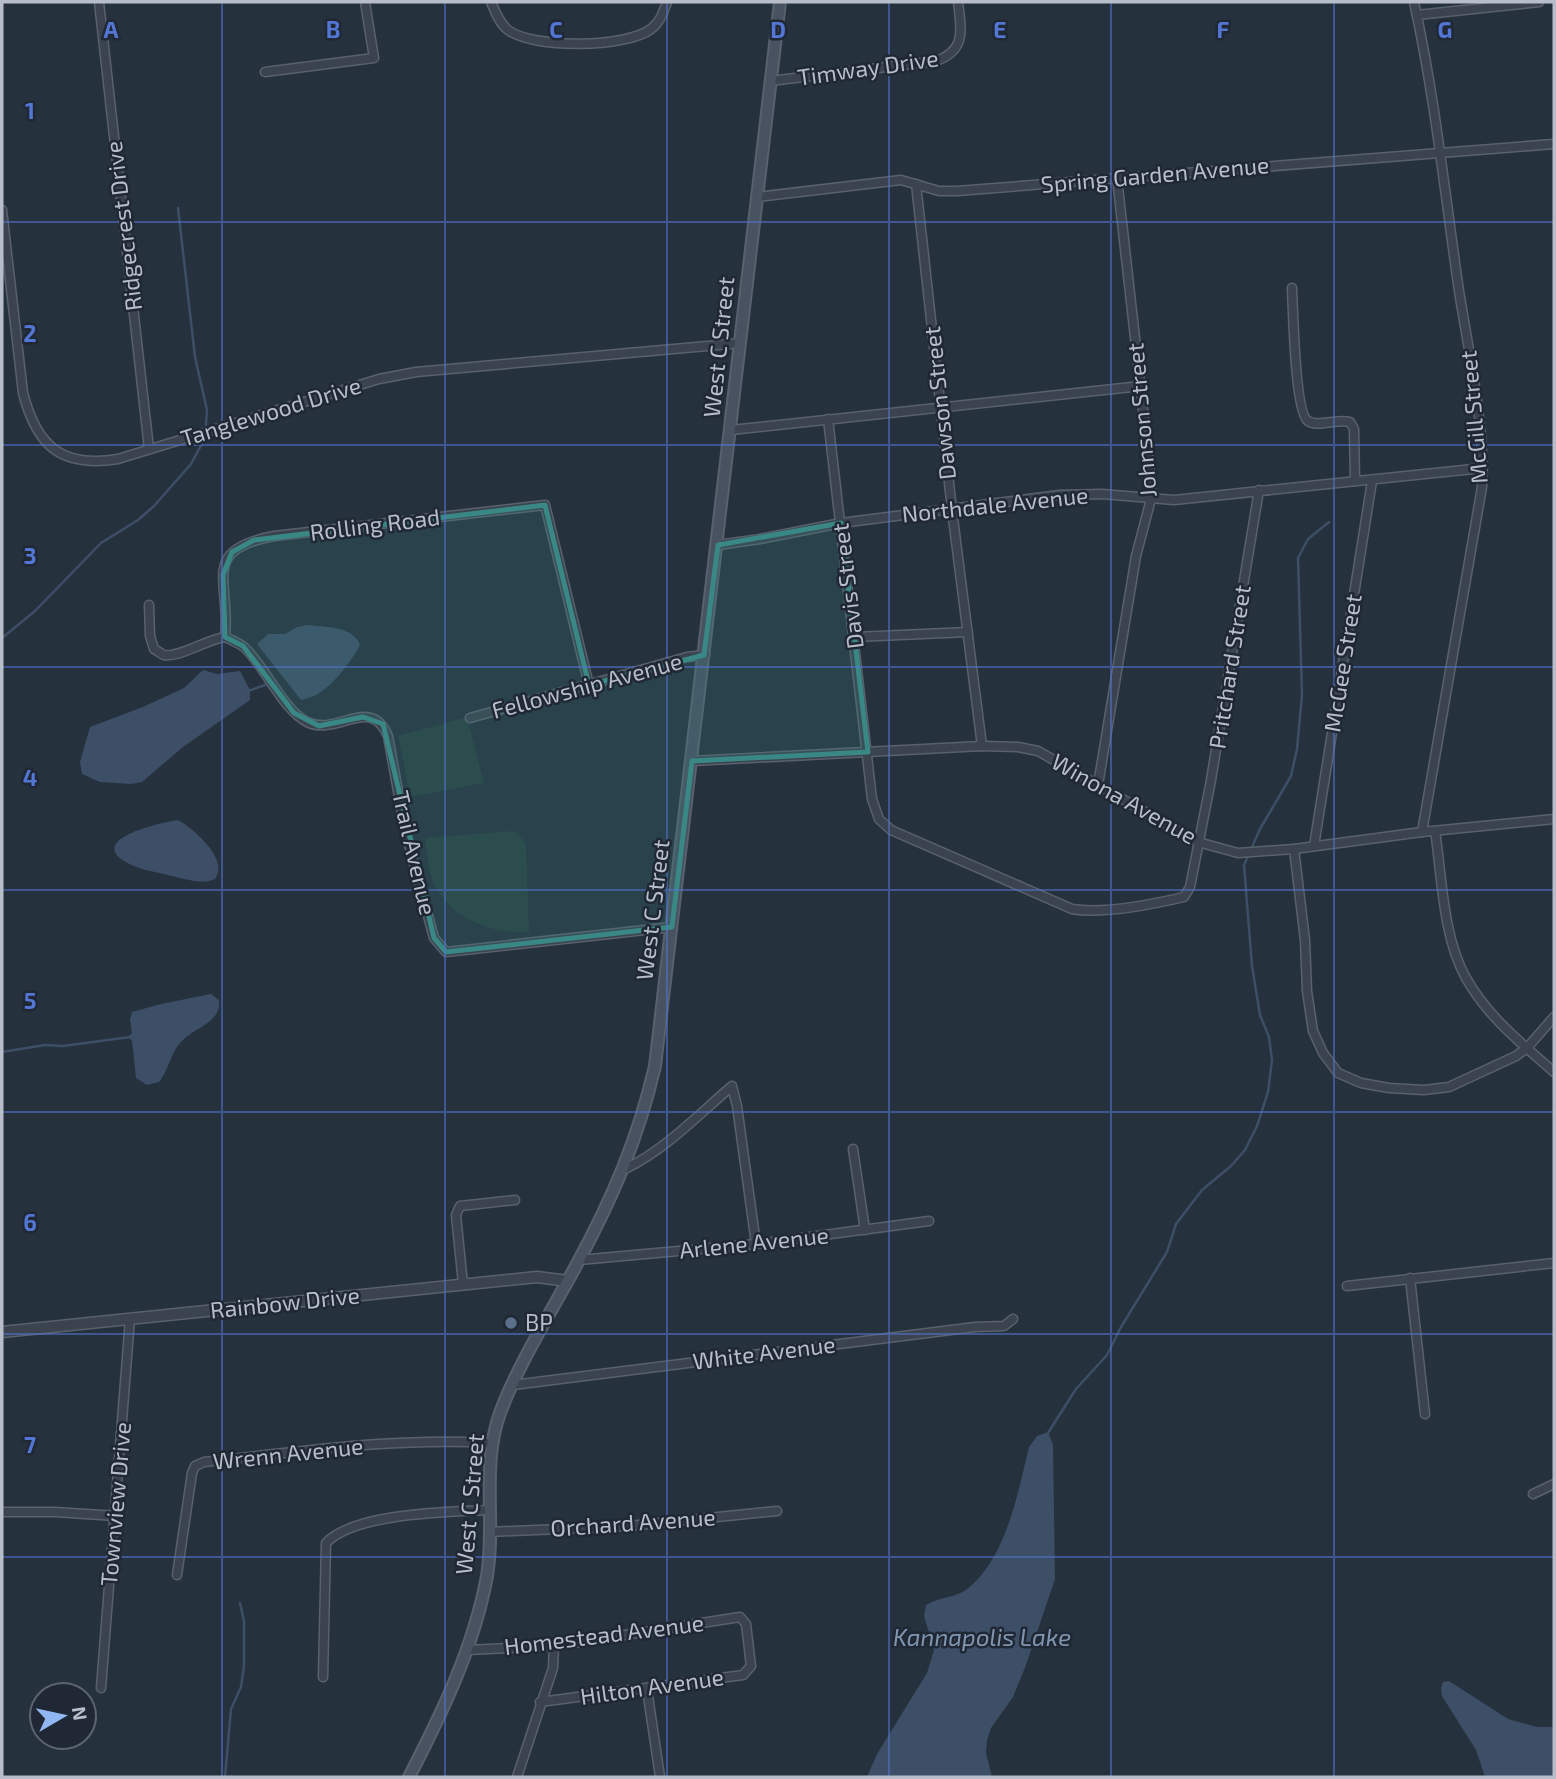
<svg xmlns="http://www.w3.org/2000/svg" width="1556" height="1779" font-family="'Exo 2',sans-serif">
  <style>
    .green { fill: #293f40 }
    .water { fill: #3d4f66 }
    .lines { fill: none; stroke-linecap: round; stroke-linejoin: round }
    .stream { stroke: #3d4f66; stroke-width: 2.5 }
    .minor-casing { stroke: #58616c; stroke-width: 11 }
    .tertiary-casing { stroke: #58616c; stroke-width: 13 }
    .secondary-casing { stroke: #58616c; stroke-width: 14 }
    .minor { stroke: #3a434e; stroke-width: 8 }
    .tertiary { stroke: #3a434e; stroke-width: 10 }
    .secondary { stroke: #485261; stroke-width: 10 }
    .marked { fill: #398885; fill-opacity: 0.2; stroke: #398885; stroke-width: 5; stroke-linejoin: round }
    .grid { fill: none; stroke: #5375d3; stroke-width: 2; stroke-opacity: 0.55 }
    .service-dot { fill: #5c6f8a; stroke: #1f2834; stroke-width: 2.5 }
    .labels { text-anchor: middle; stroke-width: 5; stroke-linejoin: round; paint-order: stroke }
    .street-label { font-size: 23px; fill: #b7bec9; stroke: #1f2834 }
    .poi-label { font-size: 23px; fill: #b7bec9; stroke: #1f2834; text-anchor: start }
    .water-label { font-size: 24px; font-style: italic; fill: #8095af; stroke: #1f2834 }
    .grid-label { font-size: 23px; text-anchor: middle; font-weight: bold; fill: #5375d3; stroke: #1f2834; stroke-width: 5; stroke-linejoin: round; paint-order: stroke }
  </style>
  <rect width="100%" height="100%" fill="#26313e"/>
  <g class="green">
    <polygon points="463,718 468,721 484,783 410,797 398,736"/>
    <path d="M514,831L526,843L529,932C492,934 454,920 435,886C428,872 427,854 425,838Z"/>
  </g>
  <g class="water">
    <path d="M308,625C324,627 354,626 360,645C351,662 334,684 318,694C313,697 306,698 301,700L257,644L268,634H285L297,627Z"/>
    <polygon points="203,670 217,674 240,671 250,690 250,700 183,747 142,782 131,784 100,782 82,774 80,762 90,727 143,707 184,688"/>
    <path d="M178,820C194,829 230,860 215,879C201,885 186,879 172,876C157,872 138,870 124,861C88,838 164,822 178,820Z"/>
    <path d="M211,994L219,1000C222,1021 197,1027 184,1039C170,1051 170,1069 159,1082L147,1085L136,1078L132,1041L128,1037L132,1033L130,1020L132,1012L161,1004Z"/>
    <path d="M1048,1432L1053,1445L1055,1579L1026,1665L1013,1697L991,1728L987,1740L986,1753L992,1777H867L877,1754L927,1673L934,1650L924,1616L926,1605C939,1597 954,1598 966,1590C1006,1560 1018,1492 1029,1447L1037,1436Z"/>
    <polygon points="1449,1681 1508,1719 1537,1727 1554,1727 1554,1777 1485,1777 1476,1750 1442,1696 1441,1688 1443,1682"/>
  </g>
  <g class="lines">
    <g class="stream">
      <polyline points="2,638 35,611 101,543 138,520 154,506 191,464 205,438 207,410 195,357 178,208"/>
      <polyline points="248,691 268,684"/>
      <polyline points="2,1052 45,1045 63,1046 130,1037"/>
      <polyline points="1048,1433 1076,1389 1107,1355 1121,1327 1167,1252 1176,1224 1202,1190 1231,1166 1245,1150 1257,1126 1268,1092 1272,1060 1269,1037 1260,1015 1252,966 1244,865 1260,829 1291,776 1297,749 1302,695 1298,558 1308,539 1329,522"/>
      <polyline points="225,1777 231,1709 241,1687 244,1666 244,1621 240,1603"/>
    </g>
    <g class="minor-casing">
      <g id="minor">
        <polyline points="99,2 149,449"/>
        <path d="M491,2C495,11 499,23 508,30C533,49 626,48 651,29C660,22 663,13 667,2"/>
        <path d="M1414,2C1435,97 1445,195 1459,291C1469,354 1485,424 1482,487L1422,832"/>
        <polyline points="1417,15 1539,2"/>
        <polyline points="265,72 374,58 365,2"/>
        <path d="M770,81L936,61C967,50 961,29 958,2"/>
        <polyline points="916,184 952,510 982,746"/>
        <polyline points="757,197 901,180 939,191 957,191 1554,144"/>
        <path d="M2,210L23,393C37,447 62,468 118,459L379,379L416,372L741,343"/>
        <path d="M1292,288C1293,308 1295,413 1308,421C1319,428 1337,418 1350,422L1354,429L1355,481"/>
        <path d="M828,419L872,799L879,819L891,830L1072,909C1102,914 1154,904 1184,897L1190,887L1211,780L1259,490"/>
        <polyline points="731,430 1141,386"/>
        <polyline points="718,545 760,539 841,523 1060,495 1102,494 1174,500 1483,468"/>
        <path d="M149,605L150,636L154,649C158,651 161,654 164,655C179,658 208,639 225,637"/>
        <path d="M225,637C231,640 239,643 244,647C265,666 283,710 307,722C337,737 370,694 388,736L405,830L434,938L446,952L672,927"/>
        <path d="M225,637C231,581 199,550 274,536L545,505L589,685"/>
        <polyline points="855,637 968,632"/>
        <polyline points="470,718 687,657 705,655"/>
        <polyline points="692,761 982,746 1018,747 1038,751 1198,842 1238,853 1294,849 1422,832 1554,819"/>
        <polyline points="1098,785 1136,556 1151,499 1151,480 1117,178"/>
        <path d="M1435,831C1442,877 1443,938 1466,978C1487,1016 1522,1044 1554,1072"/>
        <polyline points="1314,846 1372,481"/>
        <polyline points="1294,849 1305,940 1307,991 1313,1031 1323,1053 1338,1073 1361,1083 1389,1088 1424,1090 1449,1087 1516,1056 1527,1048 1554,1017"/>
        <polyline points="853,1149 865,1230"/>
        <path d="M625,1169C665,1150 698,1115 732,1086L737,1106L756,1244"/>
        <polyline points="579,1260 756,1244 929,1221"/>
        <polyline points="1410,1278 1425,1414"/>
        <polyline points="463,1284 456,1215 460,1206 515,1200"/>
        <polyline points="1347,1286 1554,1263"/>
        <polyline points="513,1385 975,1327 1004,1326 1013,1319"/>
        <polyline points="1533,1494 1554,1484"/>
        <polyline points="2,1512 55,1512 116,1516"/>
        <polyline points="489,1532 629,1526 777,1511"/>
        <path d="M177,1575L192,1473L195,1466L204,1462C299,1452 396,1437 492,1443"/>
        <polyline points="467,1650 554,1646 740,1617 746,1624 751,1666 743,1675 540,1702"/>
        <path d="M323,1677L326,1543C354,1513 448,1512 488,1510"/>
        <polyline points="101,1688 130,1319"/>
        <polyline points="647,1689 660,1777"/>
        <polyline points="517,1777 553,1668 554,1646"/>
      </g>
    </g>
    <g class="tertiary-casing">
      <polyline id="tertiary" points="2,1332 537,1277 568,1281"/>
    </g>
    <g class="secondary-casing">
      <path id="secondary" d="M409,1777C442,1713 474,1647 487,1576C496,1521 481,1466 500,1413C518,1364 553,1309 578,1262C613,1197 638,1139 655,1066L780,2"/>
    </g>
    <use href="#minor" class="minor"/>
    <use href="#tertiary" class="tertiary"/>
    <use href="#secondary" class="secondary"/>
  </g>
  <path class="marked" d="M545,505L589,685L704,655L718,545L841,523L868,752L692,761L672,927L446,952L434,938L383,724L363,717L319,726L294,713L243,646L225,637L223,575L232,552L254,540Z"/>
  <path class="grid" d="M222,2V1777M445,2V1777M667,2V1777M889,2V1777M1111,2V1777M1334,2V1777M2,222H1554M2,445H1554M2,667H1554M2,890H1554M2,1112H1554M2,1334H1554M2,1557H1554"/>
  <circle class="service-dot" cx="511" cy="1323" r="7"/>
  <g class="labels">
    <g class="street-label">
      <text transform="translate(868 68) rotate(-8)" y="8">Timway Drive</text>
      <text transform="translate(1155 175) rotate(-5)" y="8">Spring Garden Avenue</text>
      <text transform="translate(124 226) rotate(-97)" y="8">Ridgecrest Drive</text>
      <text transform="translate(719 347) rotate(-84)" y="8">West C Street</text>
      <text transform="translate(940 403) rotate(-96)" y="8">Dawson Street</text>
      <text transform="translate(271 412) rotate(-17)" y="8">Tanglewood Drive</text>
      <text transform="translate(1474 417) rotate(-95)" y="8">McGill Street</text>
      <text transform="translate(1142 420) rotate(-95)" y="8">Johnson Street</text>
      <text transform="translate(995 505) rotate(-6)" y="8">Northdale Avenue</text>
      <text transform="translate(375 525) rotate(-7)" y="8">Rolling Road</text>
      <text transform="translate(848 586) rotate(-97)" y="8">Davis Street</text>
      <text transform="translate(1343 663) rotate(-81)" y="8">McGee Street</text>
      <text transform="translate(1230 667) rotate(-81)" y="8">Pritchard Street</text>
      <text transform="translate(587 686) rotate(-15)" y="8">Fellowship Avenue</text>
      <text transform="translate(1124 799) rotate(29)" y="8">Winona Avenue</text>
      <text transform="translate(414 853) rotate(77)" y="8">Trail Avenue</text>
      <text transform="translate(653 910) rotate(-83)" y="8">West C Street</text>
      <text transform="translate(754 1243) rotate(-6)" y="8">Arlene Avenue</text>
      <text transform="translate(285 1303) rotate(-6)" y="8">Rainbow Drive</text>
      <text transform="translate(764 1353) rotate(-7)" y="8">White Avenue</text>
      <text transform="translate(288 1454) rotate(-6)" y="8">Wrenn Avenue</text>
      <text transform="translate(116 1504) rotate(-85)" y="8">Townview Drive</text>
      <text transform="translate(470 1504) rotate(-85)" y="8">West C Street</text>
      <text transform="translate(633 1523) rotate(-4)" y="8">Orchard Avenue</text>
      <text transform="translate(604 1635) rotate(-7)" y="8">Homestead Avenue</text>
      <text transform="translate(652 1687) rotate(-8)" y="8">Hilton Avenue</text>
    </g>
    <g class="poi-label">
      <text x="525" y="1331">BP</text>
    </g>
    <g class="water-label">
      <text x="982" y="1646">Kannapolis Lake</text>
    </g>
  </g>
  <g class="grid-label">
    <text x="111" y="38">A</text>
    <text x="333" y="38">B</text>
    <text x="556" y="38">C</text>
    <text x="778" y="38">D</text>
    <text x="1000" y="38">E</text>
    <text x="1223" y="38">F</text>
    <text x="1445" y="38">G</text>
    <text x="30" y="119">1</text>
    <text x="30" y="342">2</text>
    <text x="30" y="564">3</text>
    <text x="30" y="786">4</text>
    <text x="30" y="1009">5</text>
    <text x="30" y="1231">6</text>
    <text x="30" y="1453">7</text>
  </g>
  <rect width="1556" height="1779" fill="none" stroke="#b7bec9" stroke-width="7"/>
  <g transform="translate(63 1716) rotate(81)"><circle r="33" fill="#1f2834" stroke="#5c6470" stroke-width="2"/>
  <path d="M0-5L12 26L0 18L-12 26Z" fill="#92b8f3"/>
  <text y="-10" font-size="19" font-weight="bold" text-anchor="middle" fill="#b7bec9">N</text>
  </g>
</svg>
